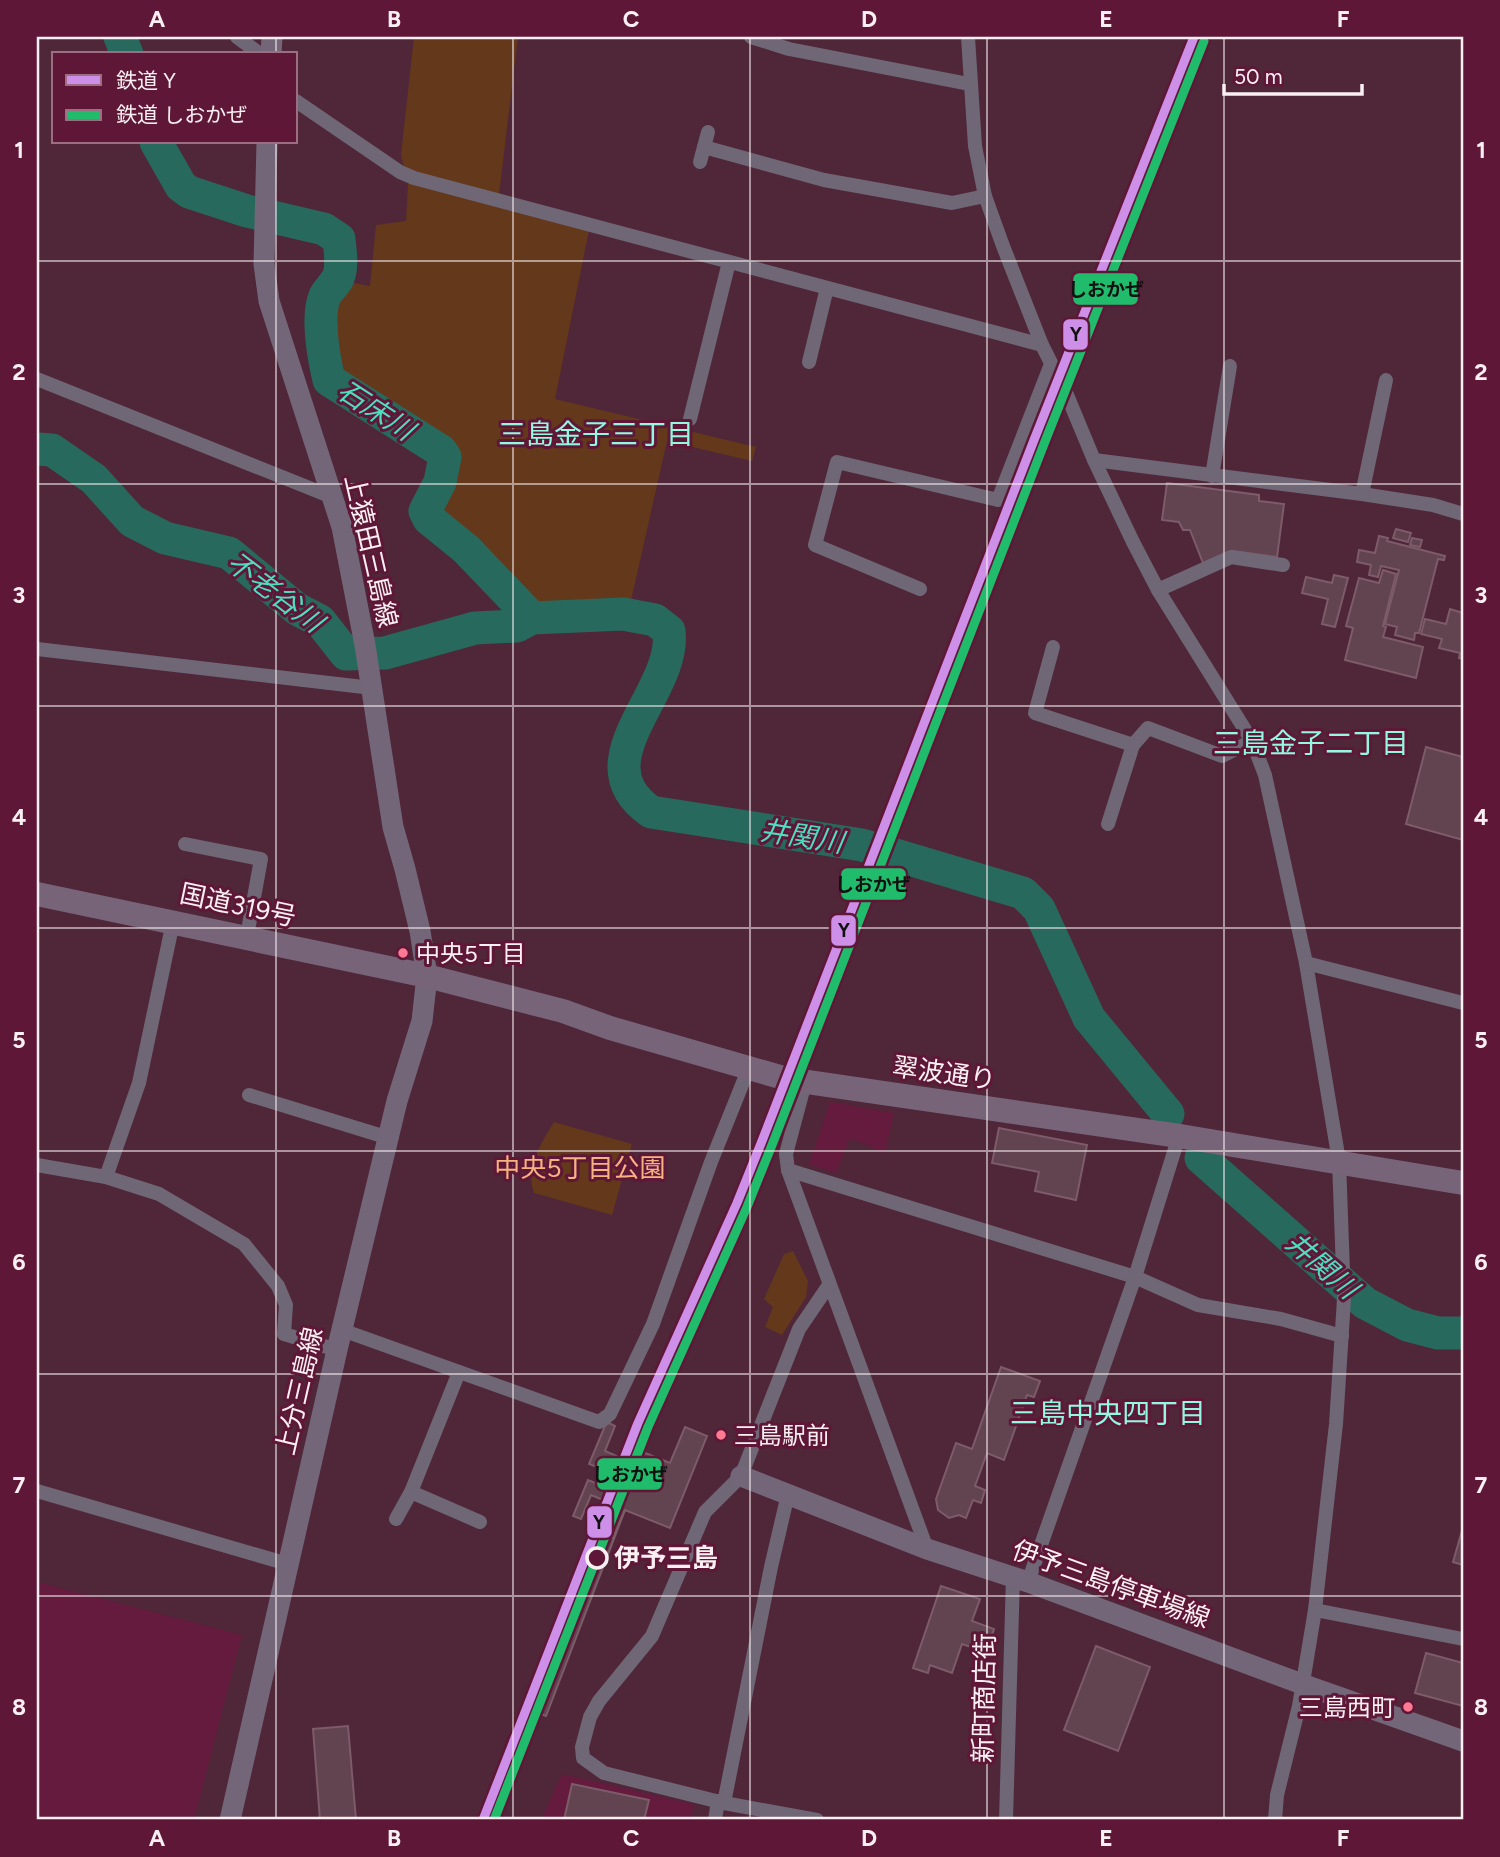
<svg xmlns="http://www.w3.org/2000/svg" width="1500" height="1857" font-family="Figtree,'Noto Sans JP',sans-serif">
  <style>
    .built { fill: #651b3d }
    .green { fill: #64381b }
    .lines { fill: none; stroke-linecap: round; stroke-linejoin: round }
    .river { stroke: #28695d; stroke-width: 33 }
    .building { fill: #624350; stroke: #7d5b69; stroke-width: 2 }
    .minor { stroke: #6f6676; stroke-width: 14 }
    .secondary { stroke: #746679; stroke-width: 21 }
    .trunk { stroke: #786479; stroke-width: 24 }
    .rail-1-casing { stroke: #5f1737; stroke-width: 14 }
    .rail-2-casing { stroke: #5f1737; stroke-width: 14 }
    .rail-1 { stroke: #ce8fe9; stroke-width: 9 }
    .rail-2 { stroke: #20bc6c; stroke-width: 9 }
    .grid { fill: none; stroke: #faf0f3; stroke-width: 2; stroke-opacity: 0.55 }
    .bus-dot { fill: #fe7a93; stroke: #5f1737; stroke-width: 2.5 }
    .stop-dot { fill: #5f1737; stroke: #faf0f3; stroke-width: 3.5 }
    .labels { text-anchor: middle; stroke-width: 6; stroke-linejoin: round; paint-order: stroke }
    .bus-label { font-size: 24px; fill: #faf0f3; stroke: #5f1737; text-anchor: start }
    .street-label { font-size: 26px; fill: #faf0f3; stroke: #5f1737 }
    .park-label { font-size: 26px; fill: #f6b381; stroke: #5f1737 }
    .stop-label { font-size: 26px; font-weight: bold; fill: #faf0f3; stroke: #5f1737; text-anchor: start }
    .water-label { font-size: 28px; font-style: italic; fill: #4fddc1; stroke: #5f1737 }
    .neighbourhood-label { font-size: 28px; fill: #94f7e0; stroke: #5f1737 }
    .line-badge { stroke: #5f1737; stroke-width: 2.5 }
    .pale-badge-label { font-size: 19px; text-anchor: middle; font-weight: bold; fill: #111 }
    .neatline { fill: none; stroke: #faf0f3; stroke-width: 2.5 }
    .grid-label { font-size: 23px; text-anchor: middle; font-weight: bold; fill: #faf0f3 }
  </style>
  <rect width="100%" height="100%" fill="#4f2739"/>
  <g class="built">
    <polygon points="830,1102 894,1113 885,1153 850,1138 836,1173 809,1164"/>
    <polygon points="37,1582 242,1635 194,1820 37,1820"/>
    <polygon points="562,1774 693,1804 692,1820 541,1820"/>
  </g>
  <g class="green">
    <polygon points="414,37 518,37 499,194 589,230 555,399 756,447 752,461 667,441 630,605 533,609 489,564 437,522 433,513 451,460 446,443 337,375 328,358 328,314 331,303 343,281 370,286 376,225 406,221 408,184 401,155"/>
    <path d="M554,1122L632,1144L612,1215L534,1193C525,1168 541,1143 554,1122Z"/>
    <polygon points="793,1251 808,1281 806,1297 782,1335 765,1327 773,1307 764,1299 784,1254"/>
  </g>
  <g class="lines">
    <g class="river">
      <polyline points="120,37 127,54"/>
      <path d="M156,142L181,186L189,192L247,211L324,229L339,239C340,251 343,266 338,278C335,284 328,290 325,296C316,316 324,359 329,380L441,451L445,457L440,482L425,511L429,519L466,549L532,618"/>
      <path d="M37,449L52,450L94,479L132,521L165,538L229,553L297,609L320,621L346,654L385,653L475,628L517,626L532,618L623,614L655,620L669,631C677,693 578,761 651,812L862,845L1023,893L1039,909L1089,1018L1168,1114"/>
      <polyline points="1201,1158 1365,1303 1407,1325 1438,1333 1463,1333"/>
    </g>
  </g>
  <g class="building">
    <polygon points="1167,483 1259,495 1259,501 1284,504 1277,557 1233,551 1203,563 1190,530 1183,530 1179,522 1162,520"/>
    <polygon points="1396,529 1411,533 1408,542 1393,538"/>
    <polygon points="1379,536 1388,538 1387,541 1445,556 1444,560 1438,559 1419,633 1415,633 1414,640 1395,635 1397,627 1385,624 1399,570 1381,566 1378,577 1369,575 1371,565 1357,562 1359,550 1375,553"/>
    <polygon points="1412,538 1422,540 1420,547 1410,545"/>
    <polygon points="1383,570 1396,574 1383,626 1386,627 1383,637 1423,647 1416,678 1345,660 1353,628 1346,626 1359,578 1379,583"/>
    <polygon points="1334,575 1348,578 1335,627 1322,624 1328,599 1302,593 1306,577 1332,583"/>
    <polygon points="1450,609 1463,613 1463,659 1459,658 1460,653 1439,648 1442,639 1421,634 1425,619 1446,624"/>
    <polygon points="1426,747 1463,757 1463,840 1406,824"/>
    <polygon points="999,1128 1087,1145 1076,1200 1035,1191 1039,1172 992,1163"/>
    <polygon points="1001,1367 1040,1381 1034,1397 1027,1395 1004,1460 987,1453 975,1486 985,1490 981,1503 973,1500 966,1518 959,1515 949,1518 938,1510 936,1499 956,1443 972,1449"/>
    <polygon points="609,1423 615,1426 605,1451 628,1461 633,1448 670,1463 685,1427 707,1436 670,1528 625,1510 613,1538 602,1533 613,1504 591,1495 581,1519 573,1516 588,1480 610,1489 616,1474 589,1464 605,1426"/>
    <polygon points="611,1504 613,1504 602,1533 613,1538 625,1510 546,1716 532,1711"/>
    <polygon points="1463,1527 1463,1565 1453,1562"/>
    <polygon points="941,1586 980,1599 972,1621 994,1629 986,1652 962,1644 952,1673 930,1665 928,1673 913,1668"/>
    <polygon points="1096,1646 1150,1667 1118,1751 1064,1730"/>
    <polygon points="1426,1653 1463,1663 1463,1706 1415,1693"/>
    <polygon points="348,1726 356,1820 320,1820 313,1729"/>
    <polygon points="572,1784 649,1800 644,1820 564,1820"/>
  </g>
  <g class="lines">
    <g class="minor">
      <polyline points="237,37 260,54"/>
      <polyline points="751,37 789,49 969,84"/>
      <polyline points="968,37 975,146 985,196 1003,246 1042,345 1067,395 1094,460 1133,542 1158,590 1252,741 1265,775 1306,963 1339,1161 1344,1299 1336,1424 1315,1610 1299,1706 1277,1795 1275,1820"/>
      <polyline points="296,101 400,172 414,178 1042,345"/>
      <polyline points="704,147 824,180 952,203 985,196"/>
      <polyline points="700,162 708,132"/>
      <polyline points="809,362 827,288"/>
      <polyline points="37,379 332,497"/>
      <polyline points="690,419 729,262"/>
      <polyline points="1094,460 1362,494 1433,505 1463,514"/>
      <polyline points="1212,476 1230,366"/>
      <polyline points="1362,494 1386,380"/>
      <polyline points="920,589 815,545 837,462 998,500 1051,364"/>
      <polyline points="1158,590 1231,557 1283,565"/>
      <polyline points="1053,647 1035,713 1133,745 1148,728 1222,756 1252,741"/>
      <polyline points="37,649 372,688"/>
      <polyline points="1108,824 1133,745"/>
      <polyline points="185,844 261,859 247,936"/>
      <polyline points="1306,963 1463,1003"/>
      <polyline points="805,1083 786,1154 788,1170 927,1549"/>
      <polyline points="249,1095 389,1138"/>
      <polyline points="37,1165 106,1177 159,1194 244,1244 278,1286 286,1305 284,1334 337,1350"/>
      <polyline points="788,1170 1135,1277 1198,1305 1281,1319 1342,1336"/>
      <polyline points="106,1177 139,1083 173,922"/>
      <polyline points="342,1330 599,1422 610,1414 653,1324 711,1162 748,1070"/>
      <polyline points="37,1491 288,1564"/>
      <polyline points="411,1492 480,1522"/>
      <polyline points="396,1519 411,1492 459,1372"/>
      <polyline points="1028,1582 1135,1277 1179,1136"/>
      <polyline points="1315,1610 1463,1639"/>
      <polyline points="724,1803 771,1567 788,1494"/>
      <polyline points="715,1820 718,1801"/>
      <polyline points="817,1820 724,1803 604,1773 583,1758 582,1747 590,1717 599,1701 652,1636 705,1512 741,1476 799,1329 829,1285"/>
      <polyline points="1006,1820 1013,1576"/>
    </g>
    <g class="secondary">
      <polyline points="271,54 272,37"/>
      <polyline points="741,1476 927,1549 1028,1582 1302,1684 1463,1741"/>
      <polyline points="230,1820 337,1350 397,1101 422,1021 427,976 420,931 405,869 393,827 365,645 342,527 269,301 264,264 267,142"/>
    </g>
    <polyline class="trunk" points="37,894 427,976 563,1011 610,1028 787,1079 1179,1136 1463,1183"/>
    <g class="rail-1-casing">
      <polyline id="rail-1" points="483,1820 638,1423 737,1203 762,1141 1034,440 1194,37"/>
    </g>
    <g class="rail-2-casing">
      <polyline id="rail-2" points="494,1820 648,1427 747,1207 772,1145 1044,444 1204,41"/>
    </g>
    <use href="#rail-1" class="rail-1"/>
    <use href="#rail-2" class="rail-2"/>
  </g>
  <path class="grid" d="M276,37V54M513,37V1820M750,37V1820M987,37V1820M1224,37V1820M276,142V1820M37,261H1463M37,484H1463M37,706H1463M37,928H1463M37,1151H1463M37,1374H1463M37,1596H1463"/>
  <g class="bus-dot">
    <circle cx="403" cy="953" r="6"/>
    <circle cx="721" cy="1435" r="6"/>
    <circle cx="1408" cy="1707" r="6"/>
  </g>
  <circle class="stop-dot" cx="597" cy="1558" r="10"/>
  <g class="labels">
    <g class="bus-label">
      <text x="416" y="962">中央5丁目</text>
      <text x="734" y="1444">三島駅前</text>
      <text x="1395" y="1716" text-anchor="end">三島西町</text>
    </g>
    <g class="street-label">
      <text transform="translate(371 551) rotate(77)" y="9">上猿田三島線</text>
      <text transform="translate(238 905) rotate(12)" y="9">国道319号</text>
      <text transform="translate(944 1073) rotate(8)" y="9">翠波通り</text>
      <text transform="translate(299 1391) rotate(-77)" y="9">上分三島線</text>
      <text transform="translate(1111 1584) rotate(20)" y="9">伊予三島停車場線</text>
      <text transform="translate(984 1698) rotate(-89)" y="9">新町商店街</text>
    </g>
    <g class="park-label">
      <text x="580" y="1177">中央5丁目公園</text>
    </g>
    <g class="stop-label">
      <text x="614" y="1567">伊予三島</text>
    </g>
    <g class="water-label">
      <text transform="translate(376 410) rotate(33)" y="10">石床川</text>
      <text transform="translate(275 592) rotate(37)" y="10">不老谷川</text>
      <text transform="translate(802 836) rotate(9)" y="10">井関川</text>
      <text transform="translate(1322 1265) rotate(41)" y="10">井関川</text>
    </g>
    <g class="neighbourhood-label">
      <text x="596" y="444">三島金子三丁目</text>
      <text x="1311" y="753">三島金子二丁目</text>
      <text x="1108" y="1423">三島中央四丁目</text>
    </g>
  </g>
  <g class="line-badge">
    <rect x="1072" y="272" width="67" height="34" rx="7" fill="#20bc6c"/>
    <rect x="1062" y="318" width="27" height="33" rx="7" fill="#ce8fe9"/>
    <rect x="840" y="867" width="67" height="34" rx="7" fill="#20bc6c"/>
    <rect x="830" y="914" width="27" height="33" rx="7" fill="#ce8fe9"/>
    <rect x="596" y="1457" width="67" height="34" rx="7" fill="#20bc6c"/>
    <rect x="586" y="1505" width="27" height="34" rx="7" fill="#ce8fe9"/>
  </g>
  <g class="pale-badge-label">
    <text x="1106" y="296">しおかぜ</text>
    <text x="1076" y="341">Y</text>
    <text x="873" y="891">しおかぜ</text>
    <text x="844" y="937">Y</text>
    <text x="630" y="1481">しおかぜ</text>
    <text x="599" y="1529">Y</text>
  </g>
  <rect width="1500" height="1857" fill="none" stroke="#5f1737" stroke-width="77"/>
  <rect x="52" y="52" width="245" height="91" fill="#5f1737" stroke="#9d6e82" stroke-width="2"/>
  <rect x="66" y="75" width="35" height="10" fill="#ce8fe9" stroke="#9d6e82" stroke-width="2"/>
  <text x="116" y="88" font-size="21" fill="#faf0f3">鉄道 Y</text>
  <rect x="66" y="110" width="35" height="10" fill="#20bc6c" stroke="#9d6e82" stroke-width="2"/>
  <text x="116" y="122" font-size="21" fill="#faf0f3">鉄道 しおかぜ</text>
  <path d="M1224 84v10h138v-10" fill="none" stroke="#faf0f3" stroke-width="3.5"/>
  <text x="1234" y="84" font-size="21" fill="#faf0f3" stroke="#5f1737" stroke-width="5" paint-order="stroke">50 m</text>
  <rect x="38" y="38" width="1424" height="1780" class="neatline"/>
  <g class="grid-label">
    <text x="157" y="27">A</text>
    <text x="394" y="27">B</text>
    <text x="631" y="27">C</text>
    <text x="869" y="27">D</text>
    <text x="1106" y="27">E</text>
    <text x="1343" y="27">F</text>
    <text x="19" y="158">1</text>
    <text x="1481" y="158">1</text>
    <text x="19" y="380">2</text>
    <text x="1481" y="380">2</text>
    <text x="19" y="603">3</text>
    <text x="1481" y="603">3</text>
    <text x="19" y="825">4</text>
    <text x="1481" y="825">4</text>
    <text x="19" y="1048">5</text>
    <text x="1481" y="1048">5</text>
    <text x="19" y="1270">6</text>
    <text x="1481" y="1270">6</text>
    <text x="19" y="1493">7</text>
    <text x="1481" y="1493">7</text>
    <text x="19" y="1715">8</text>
    <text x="1481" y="1715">8</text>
    <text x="157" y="1846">A</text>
    <text x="394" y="1846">B</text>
    <text x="631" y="1846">C</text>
    <text x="869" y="1846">D</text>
    <text x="1106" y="1846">E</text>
    <text x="1343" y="1846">F</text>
  </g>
</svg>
